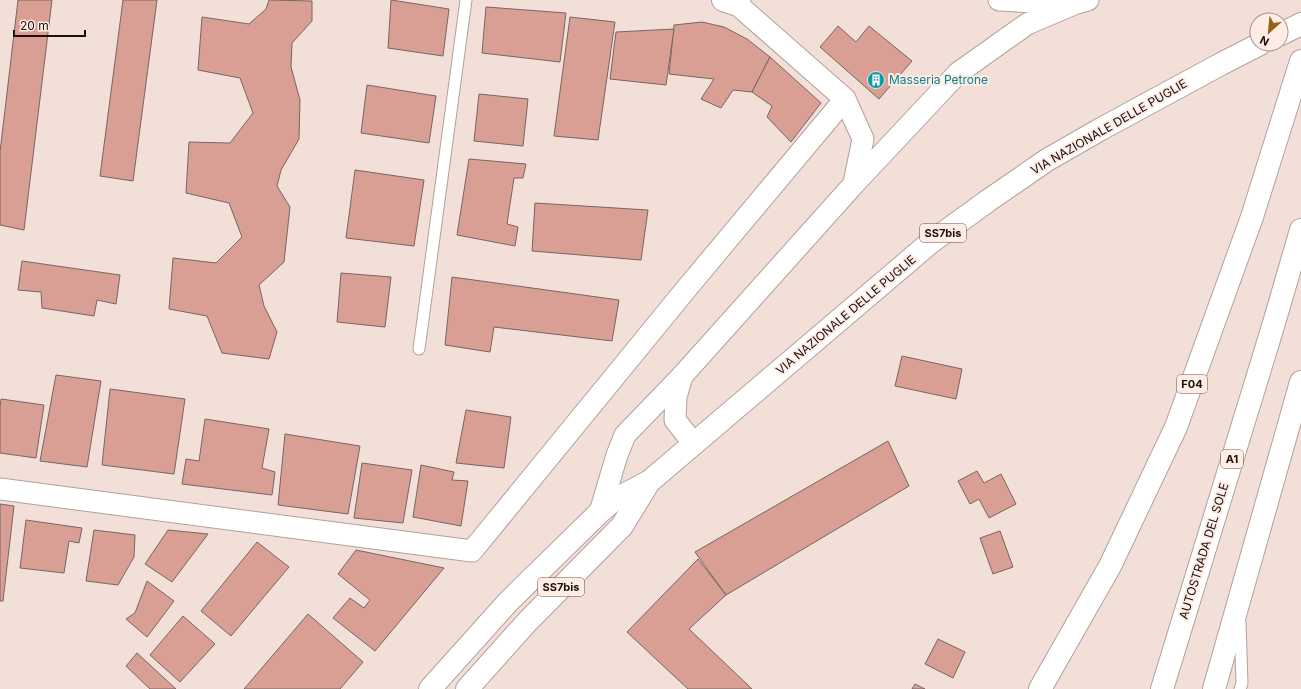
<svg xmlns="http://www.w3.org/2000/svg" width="1301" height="689" font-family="Inter,sans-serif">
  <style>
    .building { fill: #d99e94; stroke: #776663 }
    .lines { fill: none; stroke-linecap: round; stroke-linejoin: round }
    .service-casing { stroke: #b2a19a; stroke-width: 13 }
    .minor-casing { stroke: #b2a19a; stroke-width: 23 }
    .tertiary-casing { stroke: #b2a19a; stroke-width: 24 }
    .primary-casing { stroke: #b2a19a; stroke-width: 24 }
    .motorway-casing { stroke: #b2a19a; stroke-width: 24 }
    .service { stroke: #fff; stroke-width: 11 }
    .minor { stroke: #fff; stroke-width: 21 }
    .tertiary { stroke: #fff; stroke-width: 22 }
    .primary { stroke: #fff; stroke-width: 22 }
    .motorway { stroke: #fff; stroke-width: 22 }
    .labels { text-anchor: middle; stroke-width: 4; stroke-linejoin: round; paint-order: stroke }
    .shield { fill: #feece5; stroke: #5c534e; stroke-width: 1 }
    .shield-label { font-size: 11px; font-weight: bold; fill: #17110e }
    .culture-label { font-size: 12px; fill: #0d838f; stroke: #feece5; text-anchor: start }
    .street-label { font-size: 12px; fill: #17110e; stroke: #feece5 }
  </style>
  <rect width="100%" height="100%" fill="#f1dfd8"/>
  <g class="building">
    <polygon points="18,0 52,0 24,230 0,225 0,152"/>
    <polygon points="123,0 157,0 133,181 100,176"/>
    <polygon points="269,0 312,1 312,21 292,43 291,67 300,100 299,139 281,170 277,186 290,207 284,262 259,285 264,306 277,332 269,359 222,353 207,316 169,309 173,258 216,263 242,237 229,203 186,193 189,142 230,143 253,113 240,78 198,70 202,17 249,24 266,9"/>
    <polygon points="391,0 449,9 443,56 388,48"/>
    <polygon points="486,7 566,13 560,62 482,53"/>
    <polygon points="570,17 615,22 598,140 554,136"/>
    <polygon points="702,22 724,27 747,39 770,57 752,92 733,90 721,108 701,99 714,79 669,74 674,25"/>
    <polygon points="838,26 856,42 869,26 912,61 879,99 820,47"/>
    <polygon points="674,29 666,85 610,79 616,32"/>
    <polygon points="770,57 821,103 791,142 767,117 772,106 752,92"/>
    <polygon points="367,85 436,96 429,143 361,133"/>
    <polygon points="479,94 528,99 523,146 474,141"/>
    <polygon points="469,159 526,164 523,178 514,178 507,224 518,227 515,246 457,235"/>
    <polygon points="355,170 424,180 414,246 346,238"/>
    <polygon points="535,203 648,210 641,260 532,251"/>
    <polygon points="22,261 120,275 116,304 97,300 94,316 42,308 41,292 18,290"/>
    <polygon points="341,273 391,277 385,327 337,322"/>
    <polygon points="452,277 619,300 612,341 494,327 490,352 445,345"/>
    <polygon points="902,356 962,369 956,399 895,386"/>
    <polygon points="56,375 101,381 87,467 40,461"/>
    <polygon points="110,389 185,399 174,474 102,465"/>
    <polygon points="1,399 44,405 36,458 0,453 0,408"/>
    <polygon points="466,410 511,417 504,468 456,463"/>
    <polygon points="205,419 269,429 262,468 275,472 272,495 182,484 186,459 199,461"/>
    <polygon points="285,434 360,446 348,514 278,505"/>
    <polygon points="888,441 909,486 726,595 695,552"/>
    <polygon points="362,463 412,470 403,523 354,518"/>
    <polygon points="421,465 454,472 452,480 468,481 461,526 413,517"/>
    <polygon points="977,471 984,483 1001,474 1016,504 989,518 979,499 970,504 958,481"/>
    <polygon points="0,504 14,506 3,601 0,601"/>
    <polygon points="26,520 82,528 79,543 69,541 64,573 20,568"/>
    <polygon points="94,530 135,535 134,557 118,585 86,581"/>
    <polygon points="168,530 208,534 172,582 145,564"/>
    <polygon points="1000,531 1013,567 993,574 980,538"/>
    <polygon points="257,542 289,567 231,636 201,611"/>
    <polygon points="356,550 444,568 375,651 333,618 350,598 364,608 370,600 338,574"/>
    <polygon points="698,559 726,595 689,629 752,689 688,689 627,632"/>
    <polygon points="147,581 174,601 147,637 126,619 135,613"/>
    <polygon points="308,614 363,662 340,689 244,689"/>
    <polygon points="183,616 215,644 180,682 150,655"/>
    <polygon points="938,639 965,652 953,678 925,664"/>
    <polygon points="137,653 176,689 150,689 126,666"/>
    <polygon points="915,684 925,689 912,689"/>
  </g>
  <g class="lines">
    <g class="service-casing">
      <g id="service">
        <polyline points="419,349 466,0"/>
        <polyline points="1240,689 1242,683 1240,622"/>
      </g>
    </g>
    <g class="minor-casing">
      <g id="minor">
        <polyline points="740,0 738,5 845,99 863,139 854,183"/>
        <polyline points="999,0 1069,4"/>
        <polyline points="682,376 676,397 675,420 694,444"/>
        <polyline points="0,489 472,551 687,288 845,99"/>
        <polyline points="600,512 617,455 625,435 682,376 854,184 958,73 1027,24 1074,4 1088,0"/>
      </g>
    </g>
    <g class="tertiary-casing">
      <polyline id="tertiary" points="723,0 738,5"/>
    </g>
    <g class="primary-casing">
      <g id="primary">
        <polyline points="1281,34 1301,24"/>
        <polyline points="430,689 508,602 600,512 614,500 650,481 931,242 989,200 1047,160 1101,129 1221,64 1260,44"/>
        <polyline points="467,689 528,621 622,526 649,482"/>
      </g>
    </g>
    <g class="motorway-casing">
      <g id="motorway">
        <polyline points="1040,689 1110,566 1176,427 1252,217 1301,61"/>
        <polyline points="1162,689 1274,323 1301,230"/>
        <polyline points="1214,689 1301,382"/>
      </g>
    </g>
    <use href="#service" class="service"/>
    <use href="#minor" class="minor"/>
    <use href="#tertiary" class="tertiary"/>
    <use href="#primary" class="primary"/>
    <use href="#motorway" class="motorway"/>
  </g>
  <defs>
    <g id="building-disc" transform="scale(0.9)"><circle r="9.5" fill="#0f9aa8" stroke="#feece5"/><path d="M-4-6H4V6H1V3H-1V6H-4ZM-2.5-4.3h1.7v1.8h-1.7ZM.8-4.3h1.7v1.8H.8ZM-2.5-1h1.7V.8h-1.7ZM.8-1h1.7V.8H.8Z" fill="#fff"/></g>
  </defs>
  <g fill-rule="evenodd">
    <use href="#building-disc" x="876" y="80"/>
  </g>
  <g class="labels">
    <g class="shield">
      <rect x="920" y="224" width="46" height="18" rx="3"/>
      <rect x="1177" y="375" width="30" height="18" rx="3"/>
      <rect x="1221" y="450" width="22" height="18" rx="3"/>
      <rect x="538" y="578" width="46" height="18" rx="3"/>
    </g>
    <g class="shield-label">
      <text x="943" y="237">SS7bis</text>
      <text x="1192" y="388">F04</text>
      <text x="1232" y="463">A1</text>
      <text x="561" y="591">SS7bis</text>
    </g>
    <g class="culture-label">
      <text x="889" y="84">Masseria Petrone</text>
    </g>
    <g class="street-label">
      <text transform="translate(1109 127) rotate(-30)" y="4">VIA NAZIONALE DELLE PUGLIE</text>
      <text transform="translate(846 315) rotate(-40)" y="4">VIA NAZIONALE DELLE PUGLIE</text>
      <text transform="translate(1204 551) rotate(-73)" y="4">AUTOSTRADA DEL SOLE</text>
    </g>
  </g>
  <g transform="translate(1269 32) rotate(207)"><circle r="19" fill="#feece5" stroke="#a2948f"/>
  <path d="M0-3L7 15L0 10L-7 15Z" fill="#946314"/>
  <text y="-6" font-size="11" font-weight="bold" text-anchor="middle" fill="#17110e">N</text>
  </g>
  <path d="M14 30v6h71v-6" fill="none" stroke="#17110e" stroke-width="2"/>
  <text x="20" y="30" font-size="12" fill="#17110e" stroke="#feece5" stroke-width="3" paint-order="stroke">20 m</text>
</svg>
